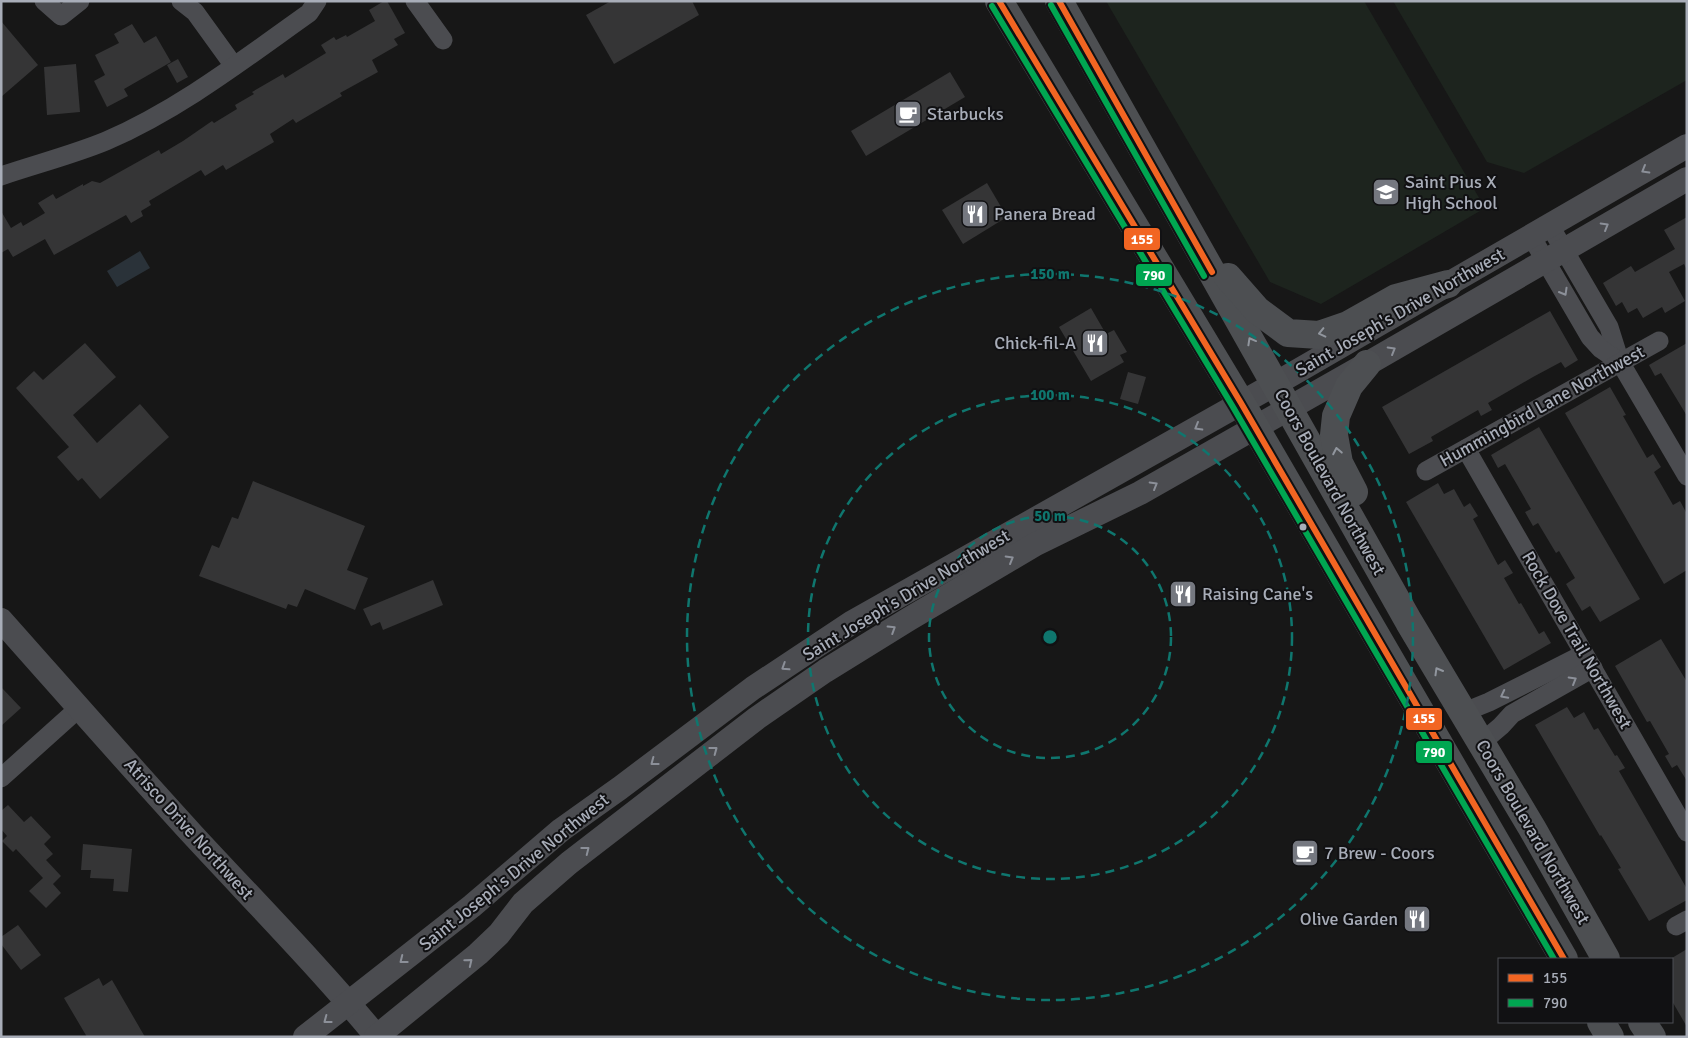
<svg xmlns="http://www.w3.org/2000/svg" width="1688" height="1038" font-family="Signika,sans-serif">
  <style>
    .green { fill: #1d241e }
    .water { fill: #2a3239 }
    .building { fill: #353536 }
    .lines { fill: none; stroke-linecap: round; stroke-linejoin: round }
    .minor { stroke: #4b4c50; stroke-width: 19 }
    .tertiary { stroke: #4b4c50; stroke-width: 24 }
    .primary { stroke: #4d4f52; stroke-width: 28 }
    .bus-1-casing { stroke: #111113; stroke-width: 10 }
    .bus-2-casing { stroke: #111113; stroke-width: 10 }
    .bus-1 { stroke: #f26522; stroke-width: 6 }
    .bus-2 { stroke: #00a651; stroke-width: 6 }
    .oneway { stroke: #8c9099 }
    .oneway2 { stroke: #91969e }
    .ring { fill: none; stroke: #0f766e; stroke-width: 2.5; stroke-dasharray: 9 6 }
    .bus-dot { fill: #a8adb8; stroke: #111113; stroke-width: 2 }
    .labels { text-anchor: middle; stroke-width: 4; stroke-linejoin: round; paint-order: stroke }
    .poi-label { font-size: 18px; fill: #a8adb8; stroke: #111113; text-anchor: start }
    .street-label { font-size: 18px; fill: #a8adb8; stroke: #111113 }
    .centre { fill: #0f766e; stroke: #111113; stroke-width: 2.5 }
    .ring-label { font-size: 15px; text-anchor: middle; font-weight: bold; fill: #0f766e; stroke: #111113; stroke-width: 4; stroke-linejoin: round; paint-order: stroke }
    .line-badge { stroke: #111113; stroke-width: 2 }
    .badge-label { font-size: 14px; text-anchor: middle; font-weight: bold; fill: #fff }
  </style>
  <rect width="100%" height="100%" fill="#171717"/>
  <g class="green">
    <polygon points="1106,1 1364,1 1485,208 1321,304 1270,282"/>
    <polygon points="1393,1 1687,1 1687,80 1524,173 1487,162"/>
  </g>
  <polygon class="water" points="140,251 150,268 117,287 107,271"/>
  <g class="building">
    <polygon points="384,1 387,1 405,33 394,39 398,45 372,60 378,72 340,93 342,96 296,123 293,119 270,134 274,142 226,170 223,165 205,176 201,170 149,201 151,205 141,211 143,216 131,223 126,215 54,255 45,239 13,257 8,249 1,253 1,211 11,228 21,222 23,226 45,213 38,203 53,194 56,199 83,184 83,186 92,181 100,183 159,150 161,154 183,141 212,121 214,123 237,109 235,105 254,94 252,92 283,74 285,78 326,53 321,45 334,37 336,40 346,35 347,37 375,21 369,10"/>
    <polygon points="611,1 692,1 699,15 614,64 586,15"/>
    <polygon points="1,21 38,65 1,97"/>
    <polygon points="132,24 144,43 156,36 171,62 124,89 128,96 107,107 94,81 105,75 95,55 119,43 114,34"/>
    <polygon points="178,59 188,77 177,83 167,65"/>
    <polygon points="76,64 80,112 47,115 44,67"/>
    <polygon points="950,72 965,97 866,156 851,131"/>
    <polygon points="987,183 1007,217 963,244 942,210"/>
    <polygon points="1687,217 1687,270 1684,264 1669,272 1685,301 1665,313 1662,307 1643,318 1637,308 1628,313 1622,302 1616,306 1603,283 1631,266 1635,272 1675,249 1664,230"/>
    <polygon points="1091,308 1106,334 1114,330 1127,352 1120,355 1124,362 1091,381 1059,327"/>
    <polygon points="1550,311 1578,360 1565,368 1561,362 1533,377 1488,403 1492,410 1481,416 1478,410 1431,437 1433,441 1409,454 1382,407"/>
    <polygon points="85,343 116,377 73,415 97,443 140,404 169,437 100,499 82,478 78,481 57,457 69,447 16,388 34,371 43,380"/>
    <polygon points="1687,343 1687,416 1661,373 1655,376 1649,365"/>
    <polygon points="1128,372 1146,377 1138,404 1120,399"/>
    <polygon points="1610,387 1626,415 1623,416 1647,458 1653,454 1661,467 1654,472 1673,505 1680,501 1687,514 1687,570 1664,584 1565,413"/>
    <polygon points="1539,427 1640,599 1600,622 1590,606 1582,611 1566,584 1575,578 1559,551 1556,553 1538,523 1533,526 1525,512 1531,509 1505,464 1498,468 1491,455"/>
    <polygon points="253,481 365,526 347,570 368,578 355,610 305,589 297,607 288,604 286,609 199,576 212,545 219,548 232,517 238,519"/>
    <polygon points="1438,483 1444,494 1454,489 1464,507 1470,503 1478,516 1473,519 1498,565 1505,560 1513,573 1504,578 1519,604 1521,603 1539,634 1544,631 1551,643 1504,670 1406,502"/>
    <polygon points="433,580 443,605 383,630 380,622 371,626 363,609"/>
    <polygon points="1661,639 1687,682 1687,781 1677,765 1672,768 1665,756 1669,754 1650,721 1647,722 1615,666"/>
    <polygon points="1,687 21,708 1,726"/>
    <polygon points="1567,707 1574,718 1584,712 1594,730 1598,728 1615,756 1617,755 1625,768 1619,771 1687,889 1687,900 1649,921 1618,869 1621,868 1601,835 1600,836 1535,725"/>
    <polygon points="8,805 24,822 31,816 51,837 44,844 53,854 46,860 61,876 53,884 61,893 46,908 29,891 43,878 16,849 13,852 2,841 7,836 1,829 1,811"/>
    <polygon points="83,844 132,849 128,892 113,891 114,879 90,878 91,870 81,870"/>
    <polygon points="18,925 41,955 21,970 1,944 1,937"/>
    <polygon points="1687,949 1687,1027 1672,1001 1672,958"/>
    <polygon points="99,978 103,986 112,980 145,1037 87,1037 64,998"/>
  </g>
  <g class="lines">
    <g class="minor">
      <polyline points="44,1 61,16 80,1"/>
      <polyline points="181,1 195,12 234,66"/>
      <polyline points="415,1 443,40"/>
      <path d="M1,176C36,164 72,155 106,141C180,109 244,59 309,13L317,1"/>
      <polyline points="1550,226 1609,327 1620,362 1687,476"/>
      <polyline points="1531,236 1590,337 1601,349 1620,362"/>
      <polyline points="1466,449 1687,832"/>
      <polyline points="1426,471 1659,341"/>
      <polyline points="1462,713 1489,702 1584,654"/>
      <polyline points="1481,743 1501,726 1512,714 1593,668"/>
      <polyline points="1,778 79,708"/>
      <polyline points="1676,926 1687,920"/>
    </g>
    <g class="tertiary">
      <path d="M1,620C65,692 128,764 193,835C255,902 319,967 377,1037"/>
      <polyline points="305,1037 472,906 561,830 620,788 753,688 851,623 1275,384 1687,146"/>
      <polyline points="376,1037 478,954 499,934 523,903 569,863 757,718 825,671 909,619 1036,544 1140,493 1367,364 1687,179"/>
    </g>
    <g class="primary">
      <polyline points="999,1 1241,403 1564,959"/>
      <polyline points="1059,1 1409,622 1532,828 1606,959"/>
      <polyline points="1228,277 1257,310 1288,333 1319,335 1348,325 1396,298 1448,284"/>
      <polyline points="1354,492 1339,463 1334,435 1336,416 1349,386 1367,364"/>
      <polyline points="1601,1022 1610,1037"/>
      <polyline points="1642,1022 1652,1037"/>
    </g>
    <g class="bus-1-casing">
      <g id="bus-1">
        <polyline points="999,1 1241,403 1564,959"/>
        <polyline points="1059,1 1212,272"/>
      </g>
    </g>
    <g class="bus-2-casing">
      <g id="bus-2">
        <polyline points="1051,5 1204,276"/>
        <polyline points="992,6 1233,407 1554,959"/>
      </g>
    </g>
    <use href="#bus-1" class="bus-1"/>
    <use href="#bus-2" class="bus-2"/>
  </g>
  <defs><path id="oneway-chevron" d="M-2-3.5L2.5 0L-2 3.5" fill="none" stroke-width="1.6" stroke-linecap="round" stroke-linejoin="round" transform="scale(1.25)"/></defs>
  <g class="oneway">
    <use href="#oneway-chevron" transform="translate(1645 170) rotate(150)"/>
    <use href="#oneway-chevron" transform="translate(1605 226) rotate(-30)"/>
    <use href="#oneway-chevron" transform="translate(1564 292) rotate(60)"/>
    <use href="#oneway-chevron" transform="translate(1392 350) rotate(-30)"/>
    <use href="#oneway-chevron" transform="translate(1198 427) rotate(150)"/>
    <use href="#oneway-chevron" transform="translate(1154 485) rotate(-30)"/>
    <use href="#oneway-chevron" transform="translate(1010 559) rotate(-30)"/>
    <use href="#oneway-chevron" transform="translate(892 629) rotate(-32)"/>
    <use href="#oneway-chevron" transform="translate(785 667) rotate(147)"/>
    <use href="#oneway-chevron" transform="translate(1573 680) rotate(-30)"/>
    <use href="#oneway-chevron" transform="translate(1504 695) rotate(153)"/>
    <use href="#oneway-chevron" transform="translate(714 750) rotate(-37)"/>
    <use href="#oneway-chevron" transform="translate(654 762) rotate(143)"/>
    <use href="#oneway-chevron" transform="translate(586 850) rotate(-38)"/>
    <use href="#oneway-chevron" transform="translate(403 960) rotate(142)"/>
    <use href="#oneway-chevron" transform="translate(469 962) rotate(-39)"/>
    <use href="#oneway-chevron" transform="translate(327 1020) rotate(143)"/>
  </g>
  <g class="oneway2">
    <use href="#oneway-chevron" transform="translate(1322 333) rotate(167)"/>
    <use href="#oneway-chevron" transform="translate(1251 341) rotate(-119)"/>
    <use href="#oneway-chevron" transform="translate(1337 451) rotate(-101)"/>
    <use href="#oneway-chevron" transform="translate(1438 671) rotate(-120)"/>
  </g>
  <g class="ring">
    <circle cx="1050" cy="637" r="121"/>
    <circle cx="1050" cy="637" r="242"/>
    <circle cx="1050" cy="637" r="363"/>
  </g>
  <defs>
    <g id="cafe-square" transform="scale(1.4375)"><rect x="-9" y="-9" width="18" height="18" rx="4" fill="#757880" stroke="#111113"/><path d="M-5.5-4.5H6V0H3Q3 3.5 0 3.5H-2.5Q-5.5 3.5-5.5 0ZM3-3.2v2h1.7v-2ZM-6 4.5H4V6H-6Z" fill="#fff"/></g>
    <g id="school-square" transform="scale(1.4375)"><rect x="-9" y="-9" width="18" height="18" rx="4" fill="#757880" stroke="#111113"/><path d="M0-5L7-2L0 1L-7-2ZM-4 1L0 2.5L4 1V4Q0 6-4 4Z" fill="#fff"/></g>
    <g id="restaurant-square" transform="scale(1.4375)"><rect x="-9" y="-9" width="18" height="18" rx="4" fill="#757880" stroke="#111113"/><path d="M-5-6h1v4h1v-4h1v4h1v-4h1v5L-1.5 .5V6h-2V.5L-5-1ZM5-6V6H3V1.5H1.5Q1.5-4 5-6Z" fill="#fff"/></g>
  </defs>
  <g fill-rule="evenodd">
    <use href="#cafe-square" x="908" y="114"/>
    <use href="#school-square" x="1386" y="192"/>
    <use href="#restaurant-square" x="975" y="214"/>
    <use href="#restaurant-square" x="1095" y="343"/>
    <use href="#restaurant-square" x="1183" y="594"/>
    <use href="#cafe-square" x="1305" y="853"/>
    <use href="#restaurant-square" x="1417" y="919"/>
  </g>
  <circle class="bus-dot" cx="1303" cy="527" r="4.5"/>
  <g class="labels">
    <g class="poi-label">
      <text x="927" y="120">Starbucks</text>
      <text x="1405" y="188">Saint Pius X<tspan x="1405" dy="21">High School</tspan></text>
      <text x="994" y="220">Panera Bread</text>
      <text x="1076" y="349" text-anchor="end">Chick-fil-A</text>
      <text x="1202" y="600">Raising Cane's</text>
      <text x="1324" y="859">7 Brew - Coors</text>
      <text x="1398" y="925" text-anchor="end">Olive Garden</text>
    </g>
    <g class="street-label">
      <text transform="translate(1400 312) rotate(-30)" y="6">Saint Joseph's Drive Northwest</text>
      <text transform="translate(1542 406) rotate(-29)" y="6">Hummingbird Lane Northwest</text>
      <text transform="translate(1330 482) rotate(61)" y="6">Coors Boulevard Northwest</text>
      <text transform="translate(906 595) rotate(-31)" y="6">Saint Joseph's Drive Northwest</text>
      <text transform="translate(1577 640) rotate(60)" y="6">Rock Dove Trail Northwest</text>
      <text transform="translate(189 829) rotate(48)" y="6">Atrisco Drive Northwest</text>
      <text transform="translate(1533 832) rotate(60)" y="6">Coors Boulevard Northwest</text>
      <text transform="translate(514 872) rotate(-39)" y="6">Saint Joseph's Drive Northwest</text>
    </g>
  </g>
  <circle cx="1050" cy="637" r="8" class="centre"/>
  <g class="ring-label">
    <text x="1050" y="279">150 m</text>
    <text x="1050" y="400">100 m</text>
    <text x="1050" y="521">50 m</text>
  </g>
  <g class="line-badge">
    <rect x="1123" y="227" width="38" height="24" rx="5" fill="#f26522"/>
    <rect x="1135" y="263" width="38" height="24" rx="5" fill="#00a651"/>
    <rect x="1405" y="707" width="38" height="24" rx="5" fill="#f26522"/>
    <rect x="1415" y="740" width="38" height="24" rx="5" fill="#00a651"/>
  </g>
  <g class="badge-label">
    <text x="1142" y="244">155</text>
    <text x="1154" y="280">790</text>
    <text x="1424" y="723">155</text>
    <text x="1434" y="757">790</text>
  </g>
  <rect width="1688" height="1038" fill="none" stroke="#a8adb8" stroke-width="5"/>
  <rect x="1498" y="958" width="175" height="65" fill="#111113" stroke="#4d4f55"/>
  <rect x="1508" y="974" width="25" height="8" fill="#f26522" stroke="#4d4f55"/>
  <text x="1543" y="983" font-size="15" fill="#a8adb8">155</text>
  <rect x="1508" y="999" width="25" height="8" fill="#00a651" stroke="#4d4f55"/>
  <text x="1543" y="1008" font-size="15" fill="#a8adb8">790</text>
</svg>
